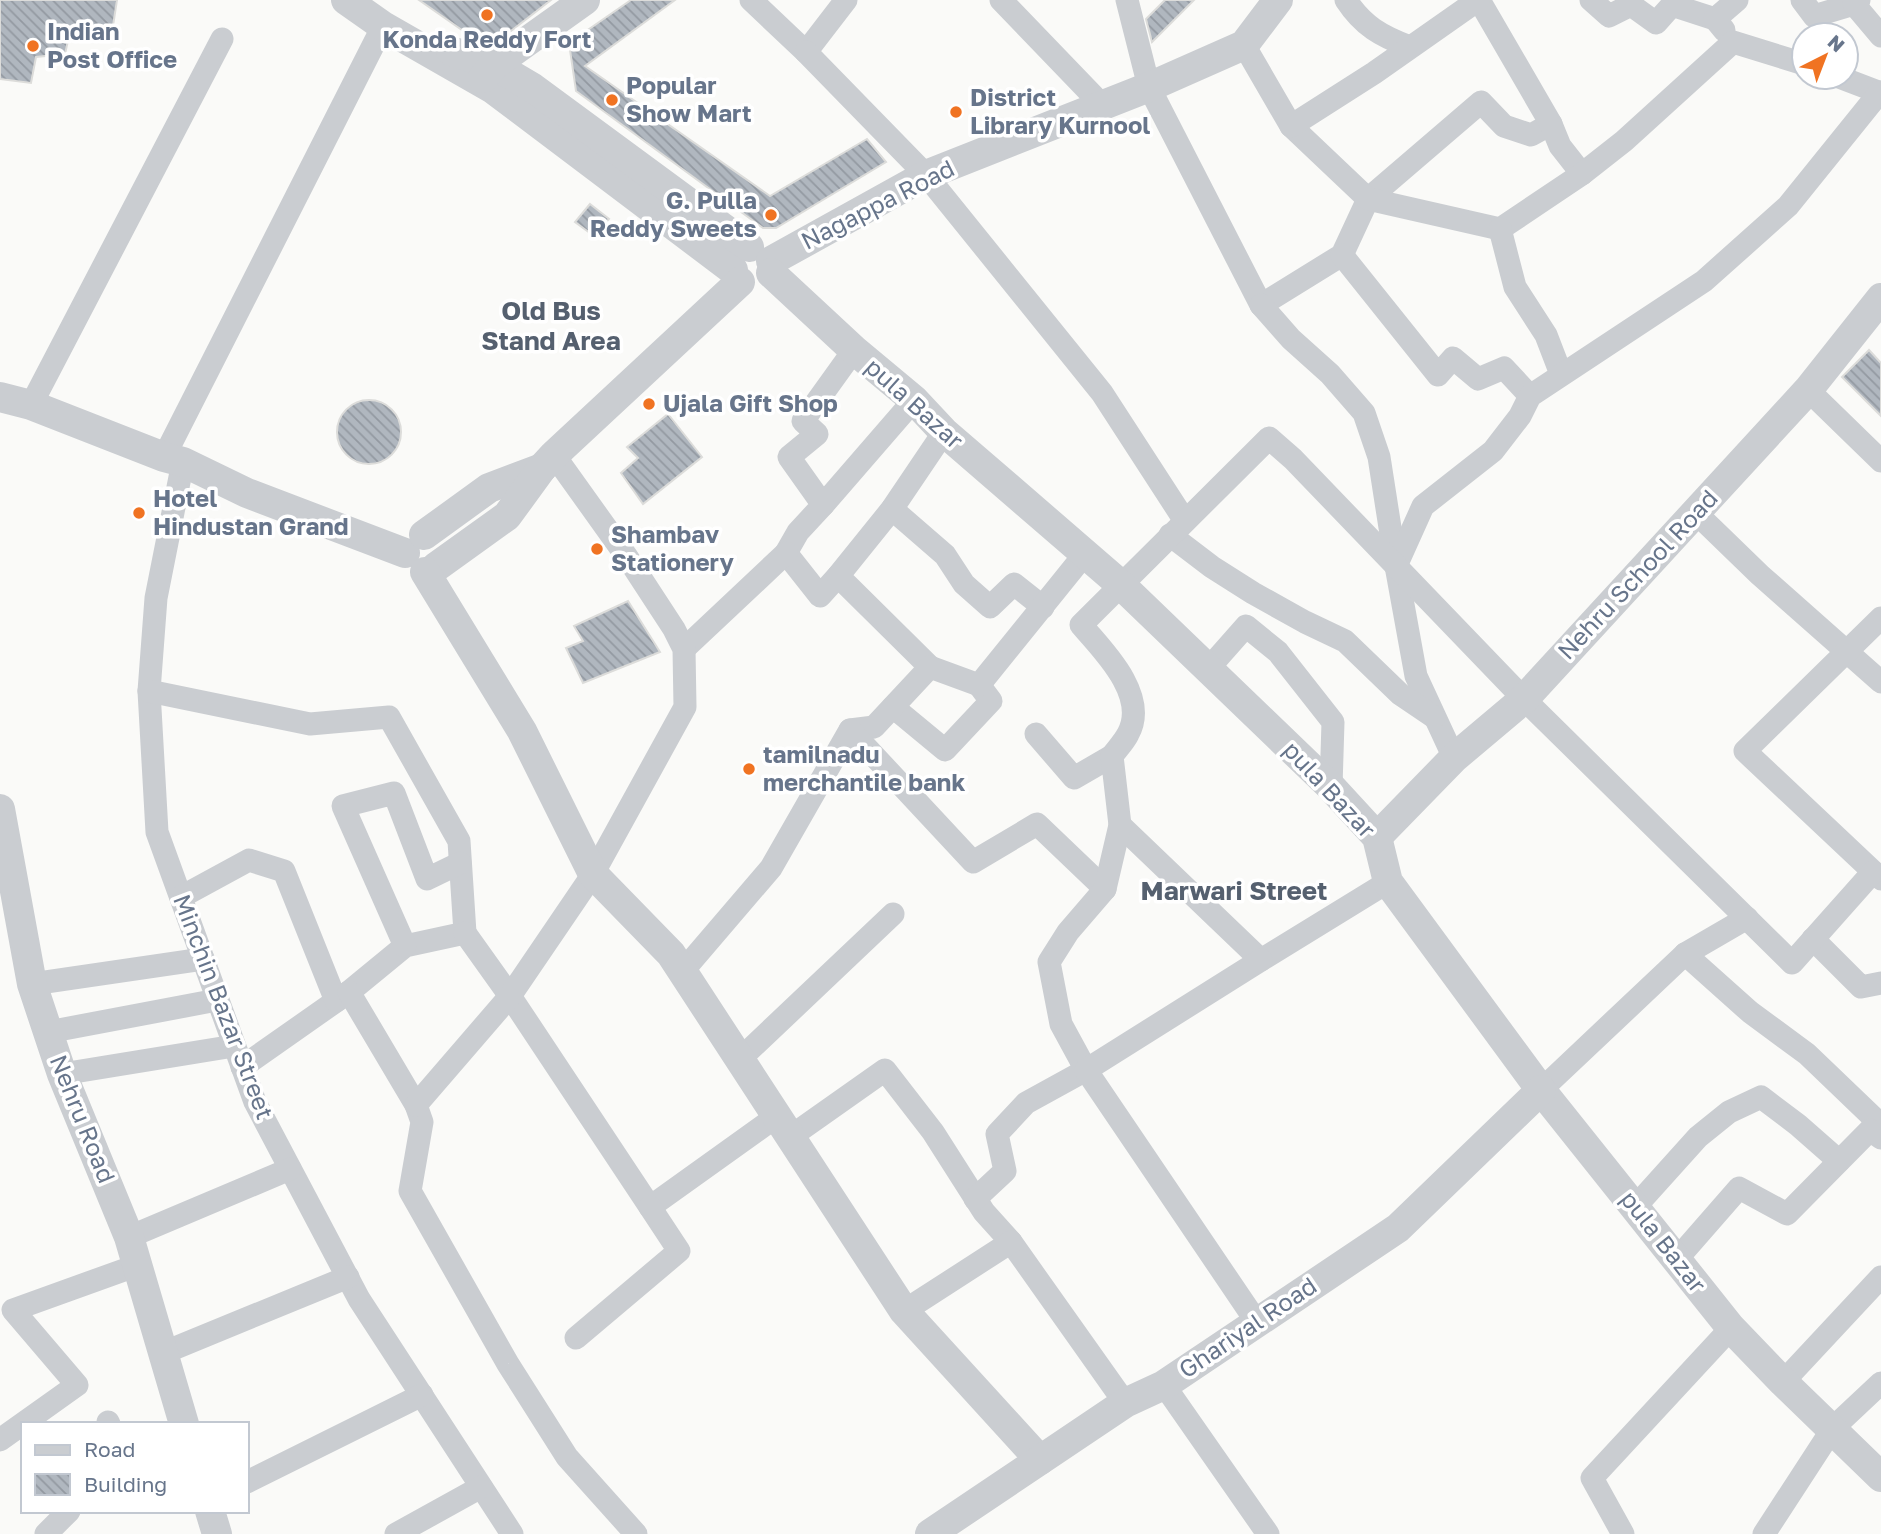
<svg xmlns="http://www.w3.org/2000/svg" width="1881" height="1534" font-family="'Golos Text',sans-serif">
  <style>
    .building { fill: url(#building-back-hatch); stroke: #dcdcda; stroke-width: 2 }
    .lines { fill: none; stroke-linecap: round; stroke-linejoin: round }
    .minor { stroke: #cacdd1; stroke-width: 23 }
    .tertiary { stroke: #cacdd1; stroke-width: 30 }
    .poi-dot { fill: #f07322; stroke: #fff; stroke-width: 2.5 }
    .labels { text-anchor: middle; stroke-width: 7; stroke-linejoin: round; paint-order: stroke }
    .poi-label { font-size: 24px; font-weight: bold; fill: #67758b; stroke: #fff; text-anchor: start }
    .street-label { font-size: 24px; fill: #67758b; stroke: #fff }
    .neighbourhood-label { font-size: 26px; font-weight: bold; fill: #55606f; stroke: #fff }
  </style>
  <defs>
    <pattern id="building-back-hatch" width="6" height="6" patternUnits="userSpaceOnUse" patternTransform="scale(1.75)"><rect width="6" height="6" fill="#b0b7bf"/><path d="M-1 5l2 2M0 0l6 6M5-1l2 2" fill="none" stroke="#9399a1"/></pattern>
  </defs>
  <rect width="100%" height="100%" fill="#fafaf8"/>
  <g class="building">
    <polygon points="0,0 117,0 111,39 69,36 65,54 36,57 31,83 0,79"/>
    <polygon points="419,0 551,0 503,37 462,30"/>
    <polygon points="631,0 675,0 585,66 770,196 867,139 886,162 776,228 763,228 576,91 569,43"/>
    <polygon points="1165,0 1194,0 1152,42 1146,19"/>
    <polygon points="590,204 609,219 594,236 575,222"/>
    <polygon points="1869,350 1881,363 1881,416 1842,377"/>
    <circle cx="369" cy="432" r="32"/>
    <polygon points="668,414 702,457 643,504 621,473 638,458 627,447"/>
    <polygon points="628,601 660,652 583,683 566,648 583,641 574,626"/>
  </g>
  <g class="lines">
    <g class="minor">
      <polyline points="751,0 806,52 846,0"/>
      <polyline points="1001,0 1103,106"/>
      <polyline points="1127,0 1149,87 1261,305 1342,255 1368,199 1481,102 1504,126 1531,135 1551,124"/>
      <path d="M1346,0C1363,26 1381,36 1410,47"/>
      <polyline points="1479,0 1551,124 1560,146 1582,174"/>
      <polyline points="1591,0 1609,16 1631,5 1656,23 1672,5 1715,19"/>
      <polyline points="1802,0 1814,16 1854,4 1852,0"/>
      <polyline points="1859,0 1854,4 1881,36"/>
      <polyline points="1724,30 1715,19 1737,0"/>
      <polyline points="1244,45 1291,126 1368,199 1500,229 1582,174 1624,141 1733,42 1804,64"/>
      <polyline points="806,52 926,175 1102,393 1185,521"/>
      <polyline points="1839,77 1881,93"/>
      <polyline points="1291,126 1374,73 1478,0"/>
      <polyline points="1500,229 1515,287 1546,335 1561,374"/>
      <polyline points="1342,255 1438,375 1453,358 1478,379 1504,368 1530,396"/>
      <polyline points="1261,305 1291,339 1330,374 1364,413 1379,457 1396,566 1416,676 1454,758"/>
      <polyline points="1808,390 1881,461"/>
      <polyline points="31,405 222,39"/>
      <polyline points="164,457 383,26"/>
      <polyline points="183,462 156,598 149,691 157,832 255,1102 359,1299 512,1534"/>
      <polyline points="823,505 914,400"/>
      <polyline points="892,509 945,555 964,584 990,607 1014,584 1043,607"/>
      <polyline points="1696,513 1760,575 1881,682"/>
      <polyline points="1170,535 1212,567 1253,593 1305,622 1345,641 1400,694 1434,717"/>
      <polyline points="1396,566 1423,506 1493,451 1520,416 1530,396 1704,281 1788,206 1880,92"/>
      <polyline points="838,576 820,596 786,553 798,532 823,505 789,457 817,434 803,421 854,350"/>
      <polyline points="1881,618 1745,751 1881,879"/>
      <polyline points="684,649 786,553"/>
      <polyline points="930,667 838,576 892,509 944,432"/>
      <polyline points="1208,669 1246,626 1278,652 1333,722 1331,787"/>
      <polyline points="149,691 310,724 389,717 459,841 465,933 405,946 349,992 242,1067"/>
      <polyline points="893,707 945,750 991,701 979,685"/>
      <polyline points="850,730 874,727 930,667 979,685 1084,555"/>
      <polyline points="1036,734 1074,778 1112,756"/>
      <polyline points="1120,825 1261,960 1388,882"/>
      <polyline points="181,897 249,860 284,871 336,1001"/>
      <polyline points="465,933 510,996 650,1207 777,1116"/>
      <polyline points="1813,939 1861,987 1881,983"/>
      <polyline points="405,946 343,806 394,793 427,879 460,863"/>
      <polyline points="1685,954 1750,1012 1807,1054 1881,1125"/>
      <polyline points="682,972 771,868 850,730 973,862 1037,824 1105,889"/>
      <polyline points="32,984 203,959"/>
      <polyline points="349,992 416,1105 422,1122 410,1191 508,1364 567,1457 636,1534"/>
      <polyline points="48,1032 217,1000"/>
      <polyline points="740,1059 893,914"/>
      <polyline points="62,1074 234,1046"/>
      <polyline points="1541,1090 1685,954 1747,918"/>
      <polyline points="416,1105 510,996 593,874 685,707 684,649 674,629 627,557 554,455"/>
      <polyline points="790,1137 885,1070 933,1132 984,1212 1011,1242 1125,1403"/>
      <path d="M975,1199L1005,1171L997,1134L1026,1103L1086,1070L1061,1024L1049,962L1068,932L1105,889L1120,825L1112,756C1117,749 1124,742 1128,734C1149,696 1104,651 1081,625L1269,438L1293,459L1524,699L1792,963L1873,872"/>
      <polyline points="1635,1207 1698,1137 1729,1112 1761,1097 1798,1125 1839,1161"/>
      <polyline points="129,1237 290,1169"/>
      <polyline points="1677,1259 1739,1188 1787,1214 1870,1130 1881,1138"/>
      <polyline points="904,1311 1011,1242"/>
      <polyline points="1256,1321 1086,1070 1261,960"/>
      <polyline points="576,1338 679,1251 650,1207"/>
      <polyline points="163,1353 348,1277"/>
      <polyline points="1783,1382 1881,1277"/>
      <polyline points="1164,1385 1268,1534"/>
      <polyline points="108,1422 109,1424"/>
      <polyline points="0,1440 77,1385 13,1310 138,1265"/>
      <polyline points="247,1482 422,1395"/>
      <polyline points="46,1534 69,1511"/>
      <polyline points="396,1534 481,1487"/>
      <polyline points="1623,1534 1592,1478 1731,1328"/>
      <polyline points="1764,1534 1833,1428 1881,1383"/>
    </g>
    <g class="tertiary">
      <polyline points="346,0 383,26 493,89 733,270"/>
      <polyline points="451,51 494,65 533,88 749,247"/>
      <polyline points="483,78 494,65 585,0"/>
      <polyline points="771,261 926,175 1149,87 1244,45 1278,0"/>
      <polyline points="771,273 854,350 914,400 944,432 1120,584 1331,787 1377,837 1388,882 1541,1090 1731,1328 1783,1382 1881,1477"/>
      <polyline points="0,397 31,405 164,457 183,462 247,493 405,553"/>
      <polyline points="424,535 489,488 542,468"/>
      <polyline points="436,567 507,516 542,468 554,455 740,282"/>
      <polyline points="425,572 522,731 593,874 671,954 904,1311 1040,1460"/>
      <polyline points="0,809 32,984 62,1074 129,1237 184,1424"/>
      <polyline points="1377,837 1454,758 1524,699 1808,390 1881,298"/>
      <polyline points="210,1511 217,1534"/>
      <polyline points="930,1534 1125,1403 1164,1385 1398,1228 1541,1090"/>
    </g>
  </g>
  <g class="poi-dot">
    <circle cx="487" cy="15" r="7"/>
    <circle cx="33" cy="46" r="7"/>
    <circle cx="612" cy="100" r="7"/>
    <circle cx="956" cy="112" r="7"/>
    <circle cx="771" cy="215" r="7"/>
    <circle cx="649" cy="404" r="7"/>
    <circle cx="139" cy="513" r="7"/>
    <circle cx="597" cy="549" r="7"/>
    <circle cx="749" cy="769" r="7"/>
  </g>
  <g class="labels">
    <g class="poi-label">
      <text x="47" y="40">Indian<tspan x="47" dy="28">Post Office</tspan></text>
      <text x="487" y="48" text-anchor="middle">Konda Reddy Fort</text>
      <text x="626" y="94">Popular<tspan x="626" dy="28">Show Mart</tspan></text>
      <text x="970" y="106">District<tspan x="970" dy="28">Library Kurnool</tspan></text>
      <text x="757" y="209" text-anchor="end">G. Pulla<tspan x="757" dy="28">Reddy Sweets</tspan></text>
      <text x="663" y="412">Ujala Gift Shop</text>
      <text x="153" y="507">Hotel<tspan x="153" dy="28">Hindustan Grand</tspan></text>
      <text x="611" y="543">Shambav<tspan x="611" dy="28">Stationery</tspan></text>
      <text x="763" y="763">tamilnadu<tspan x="763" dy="28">merchantile bank</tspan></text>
    </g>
    <g class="street-label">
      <text transform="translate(878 205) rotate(-27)" y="8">Nagappa Road</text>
      <text transform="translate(914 404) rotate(42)" y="8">pula Bazar</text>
      <text transform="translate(1638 575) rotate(-47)" y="8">Nehru School Road</text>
      <text transform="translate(1329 790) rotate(47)" y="8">pula Bazar</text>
      <text transform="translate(223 1007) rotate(69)" y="8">Minchin Bazar Street</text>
      <text transform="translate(82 1119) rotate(68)" y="8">Nehru Road</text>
      <text transform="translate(1663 1242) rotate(52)" y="8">pula Bazar</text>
      <text transform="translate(1248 1328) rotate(-34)" y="8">Ghariyal Road</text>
    </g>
    <g class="neighbourhood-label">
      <text x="551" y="320">Old Bus<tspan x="551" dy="30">Stand Area</tspan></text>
      <text x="1234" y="900">Marwari Street</text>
    </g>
  </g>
  <rect x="21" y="1422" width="228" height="91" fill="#ffffff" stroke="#c2c8d1" stroke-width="2"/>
  <rect x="35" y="1445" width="35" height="10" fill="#cacdd1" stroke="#c2c8d1" stroke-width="2"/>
  <text x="84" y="1457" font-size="21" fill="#67758b">Road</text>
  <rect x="35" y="1474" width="35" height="21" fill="url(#building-back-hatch)" stroke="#c2c8d1" stroke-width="2"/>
  <text x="84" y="1492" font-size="21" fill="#67758b">Building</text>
  <g transform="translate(1825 56) rotate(42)"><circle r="33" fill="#ffffff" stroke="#c2c8d1" stroke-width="2"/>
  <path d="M0-5L12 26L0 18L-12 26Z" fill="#f07322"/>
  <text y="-10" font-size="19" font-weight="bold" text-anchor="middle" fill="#67758b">N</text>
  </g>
</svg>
